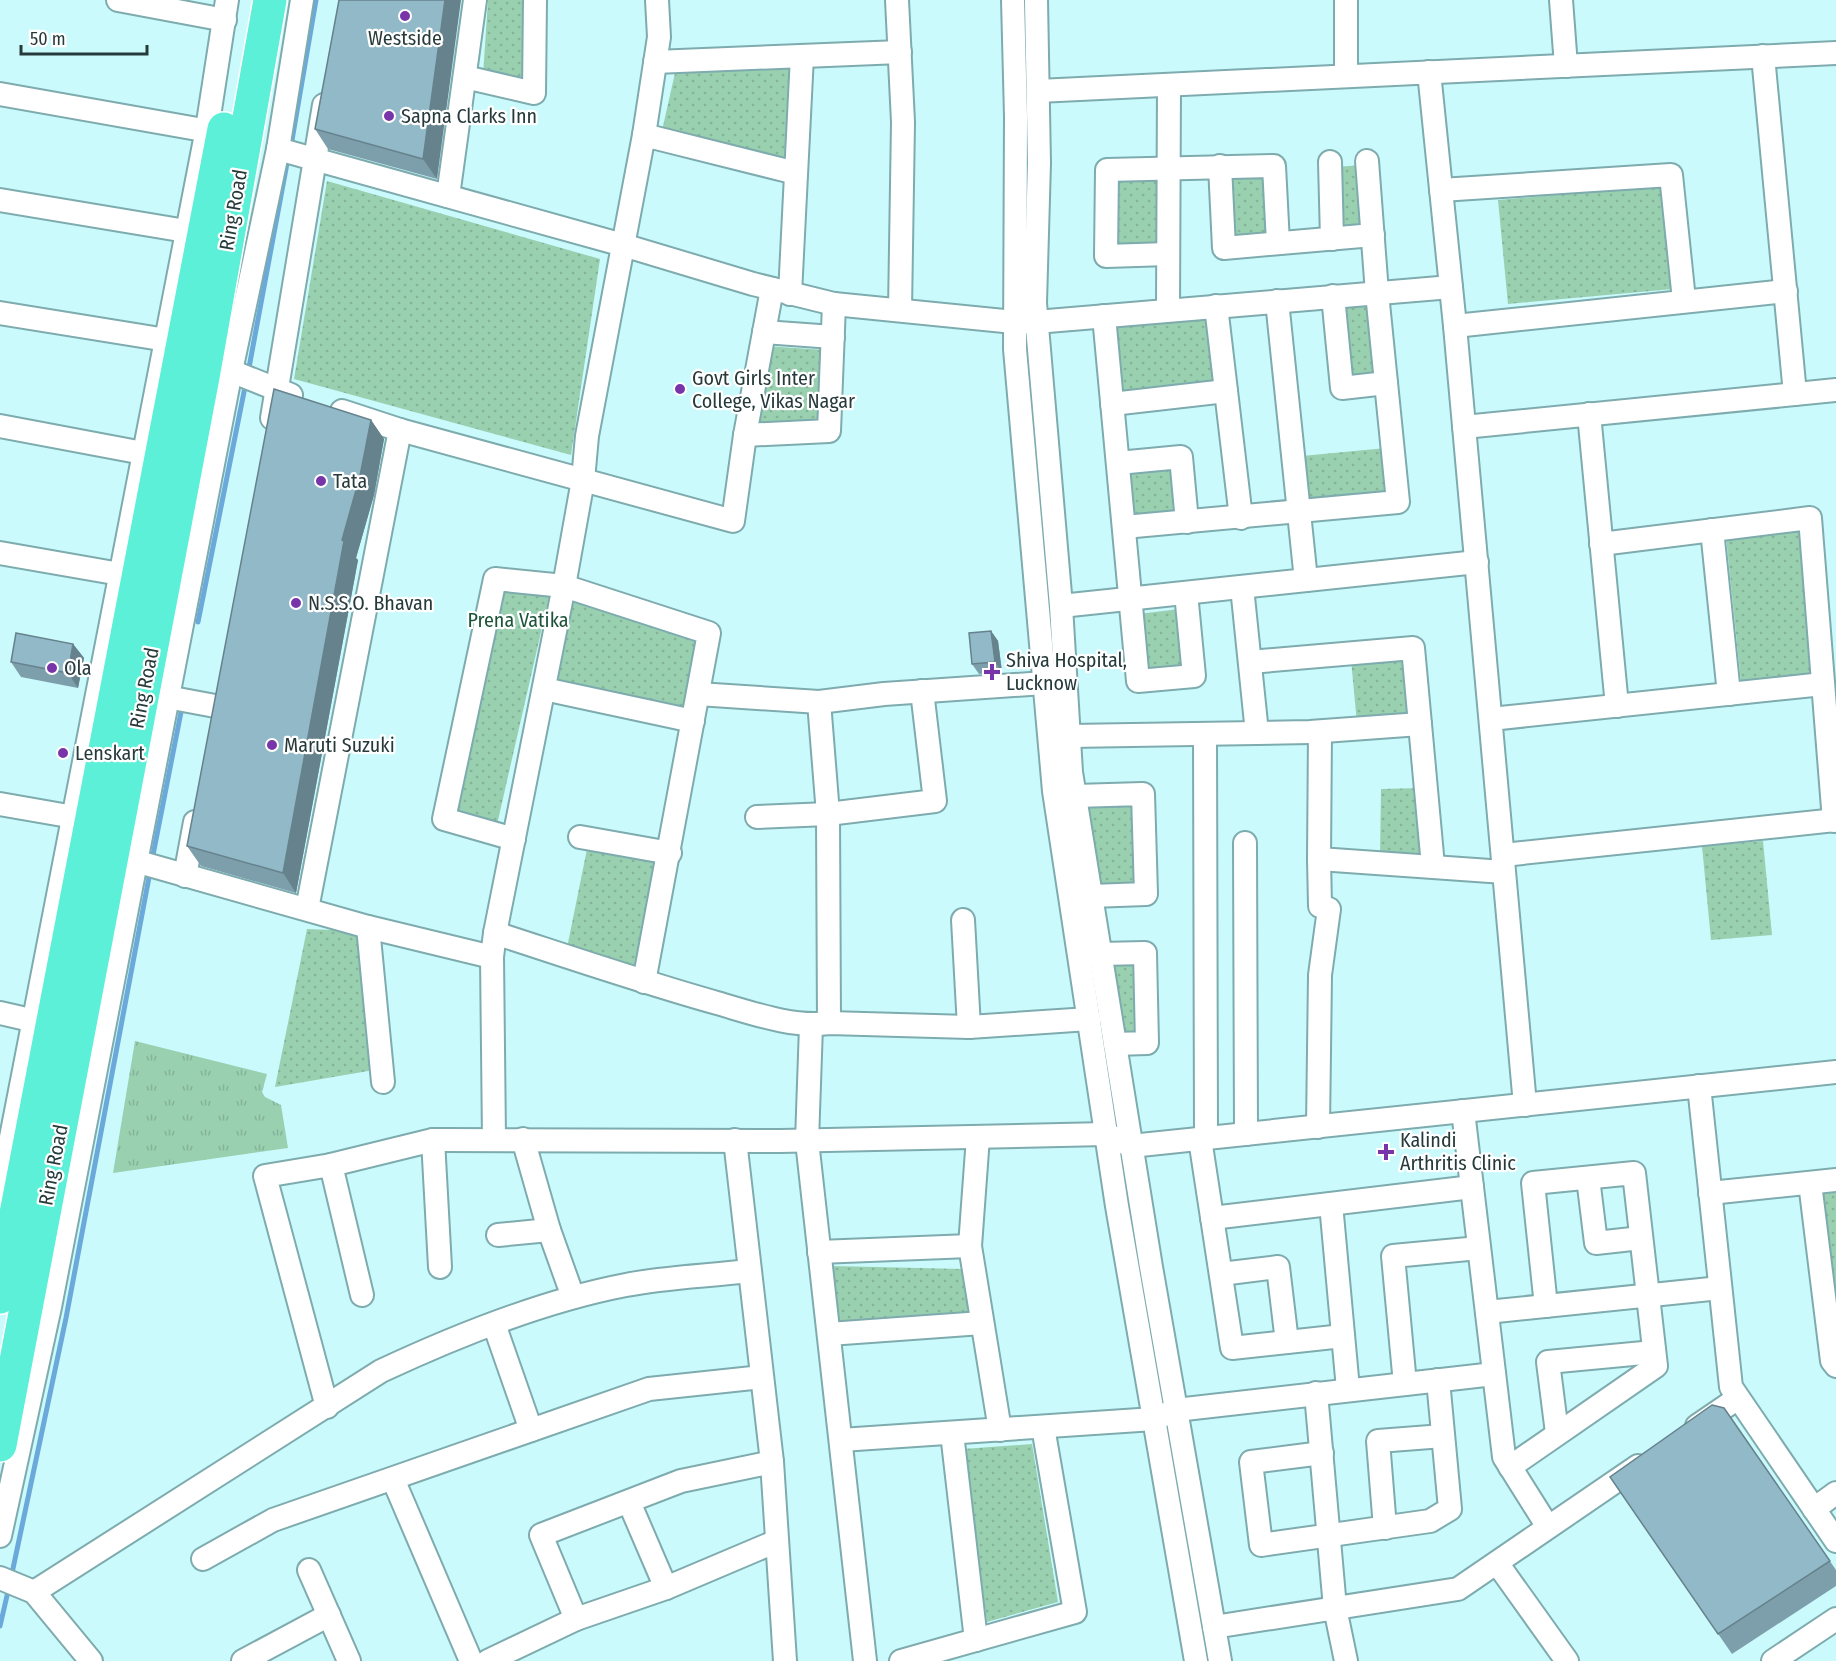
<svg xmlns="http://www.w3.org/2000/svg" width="1836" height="1661" font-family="'Fira Sans Condensed',sans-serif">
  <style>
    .grass { fill: url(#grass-tufts) }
    .park { fill: url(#park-dots) }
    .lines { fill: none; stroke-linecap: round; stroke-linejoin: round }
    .stream { stroke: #6ba9da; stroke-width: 5 }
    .minor-casing { stroke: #7eabae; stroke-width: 26 }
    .highway-casing { stroke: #fff; stroke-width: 36 }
    .minor { stroke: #fff; stroke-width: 22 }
    .highway { stroke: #5bf0d7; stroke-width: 33 }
    .wall { fill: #7d9fac }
    .shaded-wall { fill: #66828c }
    .building { fill: #91b9c8; stroke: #66828c; stroke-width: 1.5 }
    .poi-dot { fill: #7835a9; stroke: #fff; stroke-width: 2 }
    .labels { text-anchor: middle; stroke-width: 4.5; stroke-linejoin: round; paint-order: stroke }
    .poi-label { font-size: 20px; fill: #273a3b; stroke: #fff; text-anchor: start }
    .street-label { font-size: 20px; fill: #273a3b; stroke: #fff }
    .park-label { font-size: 20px; fill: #1b5438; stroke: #fff }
  </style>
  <defs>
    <pattern id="grass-tufts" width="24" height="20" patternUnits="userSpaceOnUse" patternTransform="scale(1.5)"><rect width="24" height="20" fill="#99d0b0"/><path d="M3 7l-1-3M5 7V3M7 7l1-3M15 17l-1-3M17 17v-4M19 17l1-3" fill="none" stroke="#84b398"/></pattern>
    <pattern id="park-dots" width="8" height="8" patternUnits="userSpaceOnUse" patternTransform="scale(1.5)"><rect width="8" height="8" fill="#99d0b0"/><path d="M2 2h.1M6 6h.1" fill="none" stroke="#84b398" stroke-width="1.8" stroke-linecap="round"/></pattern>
  </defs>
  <rect width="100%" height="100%" fill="#cbfafd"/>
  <polygon class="grass" points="135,1041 267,1074 262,1092 265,1097 281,1105 288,1148 113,1173"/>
  <g class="park">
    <polygon points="488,0 528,0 528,85 483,76"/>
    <polygon points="797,65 788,168 661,135 675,73"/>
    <polygon points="1364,165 1368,229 1338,232 1334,167"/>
    <polygon points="1269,171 1272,236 1230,239 1226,173"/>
    <rect x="1111" y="179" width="47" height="71"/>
    <polygon points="327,181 600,259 571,455 294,379"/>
    <polygon points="1663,185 1673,289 1508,304 1498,200"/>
    <polygon points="1371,302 1380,375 1347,379 1338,306"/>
    <polygon points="1210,313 1218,385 1120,396 1111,323"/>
    <polygon points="765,346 825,350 821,428 753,430"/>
    <polygon points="1386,448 1391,495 1307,503 1302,456"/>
    <polygon points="1174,465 1179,512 1132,517 1127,469"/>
    <polygon points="1802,530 1816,675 1741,682 1726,537"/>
    <polygon points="498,588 549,597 496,829 455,817"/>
    <polygon points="569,595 701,644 685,711 556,680"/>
    <polygon points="1180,609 1187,669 1145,674 1138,614"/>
    <polygon points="1406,655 1412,718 1357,723 1351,660"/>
    <polygon points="1421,788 1427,860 1380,858 1381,789"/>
    <polygon points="1136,800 1139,886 1100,886 1088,804"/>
    <polygon points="1763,841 1772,935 1711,940 1702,846"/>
    <polygon points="587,849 661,860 633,972 567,948"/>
    <polygon points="307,929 356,931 374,1070 275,1087"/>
    <polygon points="1114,961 1137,961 1139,1033 1124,1033"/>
    <polygon points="1836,1192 1836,1310 1822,1194"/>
    <polygon points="832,1266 963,1269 968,1313 839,1323"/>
    <polygon points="1032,1444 1058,1602 987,1622 963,1449"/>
  </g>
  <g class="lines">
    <g class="stream">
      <polyline points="291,146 316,0"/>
      <polyline points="248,373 288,158"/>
      <polyline points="198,622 246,382"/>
      <polyline points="152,860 182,707"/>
      <polyline points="11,1578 66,1318 150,872"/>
      <polyline points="0,1626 9,1587"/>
    </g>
    <g class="minor-casing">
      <g id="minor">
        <polyline points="118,0 225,20"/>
        <polyline points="897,0 903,122 900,310"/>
        <polyline points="1013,0 1016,116 1015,349 1054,791 1117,1206 1196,1661"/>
        <polyline points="1036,0 1039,163 1035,303 1061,606 1071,772 1151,1267 1220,1661"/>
        <polyline points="1346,0 1346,76"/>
        <polyline points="1561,0 1566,66"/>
        <polyline points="1763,56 1795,394"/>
        <polyline points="655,62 900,52"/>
        <polyline points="1429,72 1455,326 1525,1105"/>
        <polyline points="465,77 534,93 535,0"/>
        <polyline points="1038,91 1836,53"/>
        <polyline points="0,94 220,133"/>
        <polyline points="644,135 796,173"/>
        <polyline points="278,149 623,245 753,284 834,304 1014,322 1036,322 1451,287"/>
        <polyline points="1330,162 1332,239"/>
        <polyline points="1220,166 1224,248 1373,235"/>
        <polyline points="1441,190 1671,175 1684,300"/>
        <polyline points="448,196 475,0"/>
        <polyline points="0,200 186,231"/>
        <polyline points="1168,254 1106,256 1107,170 1274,166 1278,243"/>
        <polyline points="790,294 802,56"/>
        <polyline points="1333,296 1342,388 1386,383"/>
        <polyline points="1277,301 1306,580"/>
        <polyline points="1216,306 1241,518"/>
        <polyline points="1168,310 1169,85"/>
        <polyline points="0,313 179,342"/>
        <polyline points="1104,316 1138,681 1194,676 1186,593"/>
        <polyline points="1455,326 1786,291"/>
        <polyline points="764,332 833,337"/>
        <polyline points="231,371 291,395"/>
        <polyline points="1112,404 1226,391"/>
        <polyline points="342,411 400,430 733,521 745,435 772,289"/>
        <polyline points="1589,414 1617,706"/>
        <polyline points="272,418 324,105"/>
        <polyline points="0,426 143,453"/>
        <polyline points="1464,427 1836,390"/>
        <polyline points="745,435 829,431 834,304"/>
        <polyline points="1118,463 1181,457 1187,522"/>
        <polyline points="1124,527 1398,502 1377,293 1367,161"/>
        <polyline points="1712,530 1729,694"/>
        <polyline points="1601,544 1810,518 1834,821"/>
        <polyline points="0,553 120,574"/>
        <polyline points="1242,587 1257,733"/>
        <polyline points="1061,606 1477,562"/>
        <polyline points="1250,662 1413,648 1433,866"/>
        <polyline points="544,689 693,721"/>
        <polyline points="698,694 819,702 884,694 1059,682"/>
        <polyline points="167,697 215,706"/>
        <polyline points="819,702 828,814 829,1023"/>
        <polyline points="1491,719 1823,684"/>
        <polyline points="1320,732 1319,859 1504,872"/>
        <polyline points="1205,734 1206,1138"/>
        <polyline points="1070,736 1310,732 1420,724"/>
        <polyline points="1075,796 1143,794 1146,894 1091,896"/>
        <polyline points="0,804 74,817"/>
        <polyline points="757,817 828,814 935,801 922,691"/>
        <polyline points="580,837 670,853"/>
        <polyline points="514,839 444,819 495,579 564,586 709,633 644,982"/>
        <polyline points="1245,843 1246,1134"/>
        <polyline points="1503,855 1836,820"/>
        <polyline points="135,861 368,927 492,957"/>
        <polyline points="185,876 195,822"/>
        <polyline points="307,909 400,430"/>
        <polyline points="963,920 969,1027"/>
        <polyline points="368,927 383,1082"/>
        <path d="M495,933C569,957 642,982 717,1003C752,1013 793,1028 829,1023L969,1027L1089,1019"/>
        <polyline points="1100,954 1145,953 1147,1043 1115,1044"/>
        <polyline points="0,1013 35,1021"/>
        <polyline points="811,1026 807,1141 865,1661"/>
        <polyline points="1699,1086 1731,1387 1836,1541"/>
        <polyline points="1463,1111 1504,1457 1548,1527"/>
        <polyline points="1318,1127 1320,975 1329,909 1320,906 1319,859"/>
        <polyline points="978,1137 970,1246 1000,1430"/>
        <polyline points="494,1139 492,957 495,933 564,586 583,480 587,436 644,135 659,37 657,0"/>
        <polyline points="523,1139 549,1230 573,1297"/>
        <polyline points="1200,1139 1232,1348 1343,1336"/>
        <polyline points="433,1140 440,1267"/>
        <polyline points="735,1140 772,1462 785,1661"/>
        <polyline points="331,1165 362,1295"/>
        <polyline points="1588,1178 1596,1243 1641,1238"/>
        <polyline points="1810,1183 1832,1361 1836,1366"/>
        <polyline points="1710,1193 1836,1180"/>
        <polyline points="0,1194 207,129 227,0"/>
        <polyline points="1331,1204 1348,1389"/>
        <polyline points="1212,1218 1472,1187"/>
        <polyline points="498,1235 549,1230"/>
        <polyline points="819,1252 970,1246"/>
        <polyline points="1221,1274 1278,1267 1287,1342"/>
        <polyline points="1487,1312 1720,1288"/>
        <polyline points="494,1324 531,1430"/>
        <polyline points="829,1334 982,1323"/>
        <polyline points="1405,1384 1393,1256 1479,1248"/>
        <polyline points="1316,1393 1335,1608 1346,1661"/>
        <polyline points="327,1407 265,1176 331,1165 433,1140 446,1140 780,1141 1106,1134 1131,1146 1836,1072"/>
        <polyline points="1697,1426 1738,1398"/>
        <polyline points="952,1433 976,1640"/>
        <polyline points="1557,1433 1548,1362 1654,1352"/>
        <polyline points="841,1440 1154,1419 1176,1410 1494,1374"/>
        <polyline points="1322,1453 1251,1462 1261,1545 1430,1521 1450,1509 1438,1380"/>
        <polyline points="1510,1467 1656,1366 1634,1173 1533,1183 1546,1306"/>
        <polyline points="393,1479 471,1661"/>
        <polyline points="629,1502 666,1588"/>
        <polyline points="1814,1509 1836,1493"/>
        <polyline points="1385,1528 1378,1441 1443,1436"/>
        <polyline points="0,1536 50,1307 231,371 278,149 302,0"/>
        <polyline points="203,1559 273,1520 649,1389 762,1377"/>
        <polyline points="1497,1563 1567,1661"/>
        <polyline points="309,1570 349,1661"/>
        <polyline points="0,1578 34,1592 91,1661"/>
        <path d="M34,1592L381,1371C458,1335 542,1301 626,1285C666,1277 708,1276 748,1271"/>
        <polyline points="576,1619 541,1535 681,1481 772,1462"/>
        <polyline points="1214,1627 1458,1589 1638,1466"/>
        <polyline points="243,1661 329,1615"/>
        <polyline points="488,1661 576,1619 666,1588 777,1541"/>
        <polyline points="901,1661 1075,1612 1043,1427"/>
        <polyline points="1773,1661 1836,1619"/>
      </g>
    </g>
    <g class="highway-casing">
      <g id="highway">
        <polyline points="0,1297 224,129"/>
        <polyline points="0,1445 203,377 270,0"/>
      </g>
    </g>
    <use href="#minor" class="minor"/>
    <use href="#highway" class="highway"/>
  </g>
  <g class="wall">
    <polygon points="339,0 437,179 328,149 315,129"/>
    <polygon points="371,420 384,439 374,495 356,558 358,560 296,893 201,866 187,846"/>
    <polygon points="991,631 998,641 1002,672 979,674 972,664"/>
    <polygon points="73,644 84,658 78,688 21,677 11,662"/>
    <polygon points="1724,1408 1836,1570 1836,1586 1732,1654 1610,1477"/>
  </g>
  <g class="shaded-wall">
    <polygon points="445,0 461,0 437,179 423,159"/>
    <polygon points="371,420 384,439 374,495 356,558 358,560 296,893 283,873 342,540"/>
    <polygon points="991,631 998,641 1002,672 995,662"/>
    <polygon points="73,644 84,658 78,688 68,673"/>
  </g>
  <g class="building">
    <polygon points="339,0 445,0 423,159 315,129"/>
    <polygon points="274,389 371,420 360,476 342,540 344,541 283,873 187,846"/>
    <polygon points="991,631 995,662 972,664 969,633"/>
    <polygon points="16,633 73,644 68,673 11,662"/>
    <polygon points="1712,1405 1724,1408 1830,1561 1718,1634 1610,1477"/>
  </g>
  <g class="poi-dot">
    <circle cx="405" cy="16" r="6"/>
    <circle cx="389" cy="116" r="6"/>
    <circle cx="680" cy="389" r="6"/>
    <circle cx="321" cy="481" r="6"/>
    <circle cx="296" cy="603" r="6"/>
    <circle cx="52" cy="668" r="6"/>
    <path d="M989 663h6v6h6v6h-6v6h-6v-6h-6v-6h6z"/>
    <circle cx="272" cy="745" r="6"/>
    <circle cx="63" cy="753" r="6"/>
    <path d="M1383 1143h6v6h6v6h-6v6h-6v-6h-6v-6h6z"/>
  </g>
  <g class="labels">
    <g class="poi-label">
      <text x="405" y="45" text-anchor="middle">Westside</text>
      <text x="401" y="123">Sapna Clarks Inn</text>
      <text x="692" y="385">Govt Girls Inter<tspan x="692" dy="23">College, Vikas Nagar</tspan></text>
      <text x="333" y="488">Tata</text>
      <text x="308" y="610">N.S.S.O. Bhavan</text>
      <text x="1006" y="667">Shiva Hospital,<tspan x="1006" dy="23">Lucknow</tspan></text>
      <text x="64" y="675">Ola</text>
      <text x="284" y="752">Maruti Suzuki</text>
      <text x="75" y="760">Lenskart</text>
      <text x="1400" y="1147">Kalindi<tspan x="1400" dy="23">Arthritis Clinic</tspan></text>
    </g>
    <g class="street-label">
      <text transform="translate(233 210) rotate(-80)" y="7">Ring Road</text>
      <text transform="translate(144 688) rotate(-79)" y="7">Ring Road</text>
      <text transform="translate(53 1165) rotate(-79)" y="7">Ring Road</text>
    </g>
    <g class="park-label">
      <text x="518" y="627">Prena Vatika</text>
    </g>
  </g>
  <path d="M21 45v9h126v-9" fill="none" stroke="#273a3b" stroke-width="3"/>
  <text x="30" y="45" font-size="18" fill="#273a3b" stroke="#ffffff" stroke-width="4.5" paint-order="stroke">50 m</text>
</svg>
